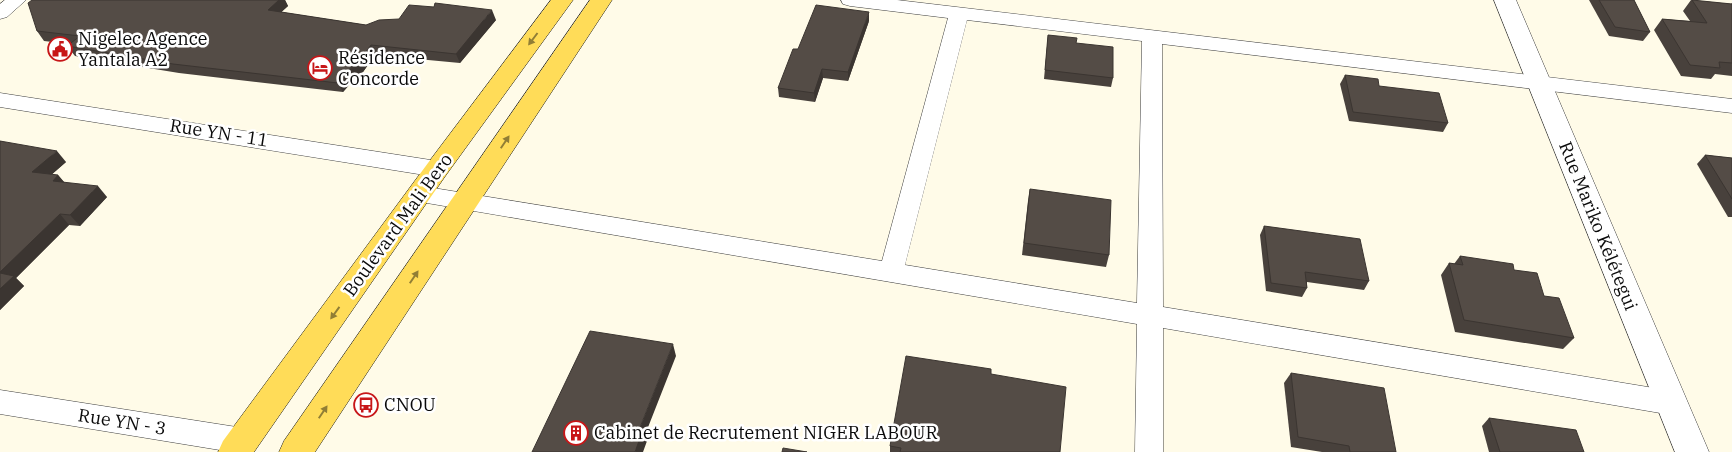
<svg xmlns="http://www.w3.org/2000/svg" width="1732" height="452" font-family="'IBM Plex Serif',serif">
  <style>
    .lines { fill: none; stroke-linecap: round; stroke-linejoin: round }
    .minor-casing { stroke: #3d3d3d; stroke-width: 1 }
    .tertiary-casing { stroke: #3d3d3d; stroke-width: 1 }
    .primary-casing { stroke: #1b1b1b; stroke-width: 1 }
    .minor { fill: #fff; fill-rule: evenodd }
    .tertiary { fill: #fff; fill-rule: evenodd }
    .primary { fill: #ffdc58; fill-rule: evenodd }
    .wall { fill: #48413c }
    .shaded-wall { fill: #3b3531 }
    .building { fill: #544c46; stroke: #3b3531 }
    .oneway { fill: #917e35 }
    .labels { text-anchor: middle; stroke-width: 5; stroke-linejoin: round; paint-order: stroke }
    .poi-label { font-size: 18px; fill: #0a0a0a; stroke: #fff; text-anchor: start }
    .street-label { font-size: 18px; fill: #0a0a0a; stroke: #fff }
  </style>
  <rect width="100%" height="100%" fill="#fffbe8"/>
  <g class="lines">
    <g class="minor-casing">
      <g id="minor">
        <polygon points="5,0 26,0 7,17 0,19 0,4"/>
        <path d="M841,0H897L1732,99V113L1162,44L1163,307L1672,391L1682,394L1686,403L1682,412L1672,415L1163,328V452H1135L1137,324L421,202L413,200L409,194L413,188L421,186L882,261L948,18L850,6L843,4ZM967,20L1142,41L1137,303L905,265Z"/>
        <polygon points="0,93 437,161 445,163 448,169 445,175 437,177 0,107"/>
        <polygon points="0,390 243,428 253,432 257,441 253,450 232,452 0,414"/>
      </g>
    </g>
    <g class="tertiary-casing">
      <polygon id="tertiary" points="1494,0 1516,0 1709,452 1675,452"/>
    </g>
    <g class="primary-casing">
      <g id="primary">
        <polygon points="551,0 573,0 446,175 254,452 218,452 223,441 428,163"/>
        <polygon points="590,0 612,0 315,452 279,452 284,441"/>
      </g>
    </g>
    <use href="#minor" class="minor"/>
    <use href="#tertiary" class="tertiary"/>
    <use href="#primary" class="primary"/>
  </g>
  <g class="wall">
    <polygon points="32,0 285,0 288,6 281,12 366,25 496,20 460,63 375,55 363,72 357,76 343,92 179,73 75,56 67,46 70,44 44,41 37,31"/>
    <polygon points="1589,0 1634,0 1650,32 1643,41 1609,36"/>
    <polygon points="1691,0 1731,4 1732,3 1732,76 1715,74 1711,79 1681,76 1654,30 1662,19 1690,21 1683,11"/>
    <polygon points="869,21 848,81 823,78 815,102 779,97 778,88"/>
    <polygon points="1048,35 1076,43 1113,78 1111,87 1044,79"/>
    <polygon points="1345,75 1379,86 1448,123 1443,132 1349,121 1340,84"/>
    <polygon points="0,141 66,162 51,175 58,175 65,183 107,197 80,226 69,225 16,278 24,286 0,310"/>
    <polygon points="1705,155 1732,158 1732,217 1728,217 1697,164"/>
    <polygon points="1030,189 1109,255 1106,267 1022,255 1028,201"/>
    <polygon points="1264,226 1369,281 1364,290 1307,282 1307,288 1302,297 1266,291 1260,235"/>
    <polygon points="1460,256 1514,270 1544,296 1574,338 1563,349 1455,332 1441,275 1449,263 1454,264"/>
    <polygon points="1291,373 1396,452 1322,452 1291,447 1284,383"/>
    <polygon points="991,374 1060,452 890,452 890,446"/>
    <polygon points="1489,418 1584,452 1489,452 1482,426"/>
  </g>
  <g class="shaded-wall">
    <polygon points="279,0 285,0 288,6 274,19 268,10"/>
    <polygon points="492,10 496,20 460,63 456,54"/>
    <polygon points="869,12 869,21 848,81 848,72"/>
    <polygon points="371,45 375,55 363,72 357,76 343,92 338,83"/>
    <polygon points="822,69 823,78 815,102 814,93"/>
    <polygon points="57,151 66,162 42,183 32,172"/>
    <polygon points="58,175 67,186 53,181"/>
    <polygon points="98,186 107,197 80,226 70,215"/>
    <polygon points="60,214 69,225 16,278 24,286 0,310 0,272"/>
    <polygon points="673,344 676,356 645,435 647,441 643,452 635,452 639,430"/>
  </g>
  <g class="building">
    <polygon points="32,0 279,0 268,10 366,25 379,20 399,19 409,5 434,7 435,3 492,10 456,54 371,45 358,63 352,66 338,83 173,64 67,46 80,36 37,31 28,3"/>
    <polygon points="1599,0 1634,0 1650,32 1615,27"/>
    <polygon points="1692,0 1732,4 1732,63 1719,62 1720,68 1690,65 1662,19 1707,23"/>
    <polygon points="816,5 869,12 848,72 822,69 814,93 778,88 793,49 798,49"/>
    <polygon points="1048,35 1077,38 1076,43 1113,47 1113,78 1045,70"/>
    <polygon points="1345,75 1378,79 1379,86 1439,93 1448,123 1353,112"/>
    <polygon points="0,141 57,151 32,172 58,175 53,181 98,186 70,215 60,214 0,272"/>
    <polygon points="1705,155 1732,158 1732,199"/>
    <polygon points="1030,189 1111,200 1109,255 1024,243"/>
    <polygon points="1264,226 1360,239 1369,281 1305,272 1307,288 1271,283"/>
    <polygon points="1460,256 1513,264 1514,270 1537,273 1544,296 1559,298 1574,338 1464,320 1449,263 1463,265"/>
    <polygon points="0,273 14,276 0,289"/>
    <polygon points="590,331 673,344 639,430 643,430 635,452 532,452"/>
    <polygon points="906,356 991,369 991,374 1066,387 1060,452 900,452 901,448 890,446"/>
    <polygon points="1291,373 1384,388 1396,452 1350,452 1349,446 1298,437"/>
    <polygon points="1489,418 1576,430 1584,452 1500,452"/>
    <polygon points="783,448 807,452 782,452"/>
  </g>
  <defs><path id="oneway-solid" d="M-6-.8H1V-3.2L6.5 0L1 3.2V.8H-6Z" transform="scale(1.25)"/></defs>
  <g class="oneway">
    <use href="#oneway-solid" transform="translate(533 39) rotate(127)"/>
    <use href="#oneway-solid" transform="translate(505 142) rotate(-56)"/>
    <use href="#oneway-solid" transform="translate(414 277) rotate(-56)"/>
    <use href="#oneway-solid" transform="translate(335 313) rotate(126)"/>
    <use href="#oneway-solid" transform="translate(323 412) rotate(-56)"/>
  </g>
  <defs>
    <g id="civic-ring" transform="scale(1.25)"><circle r="9.5" fill="#fff" stroke="#c71618" stroke-width="1.5"/><path d="M-.6-6.5H3V-4.5H.6V-3L4-1V1h2V6H-6V1h2V-1L-.6-3ZM-1.2 2.5V6h2.4V2.5Z" fill="#c71618"/></g>
    <g id="hotel-ring" transform="scale(1.25)"><circle r="9.5" fill="#fff" stroke="#c71618" stroke-width="1.5"/><path d="M-6-4.5h1.5V1H6V5H4.5V3h-9V5H-6ZM-4 0a1.8 1.8 0 1 1 3.6 0ZM.5 0V-2.5h3Q6-2.5 6 0Z" fill="#c71618"/></g>
    <g id="bus-ring" transform="scale(1.25)"><circle r="9.5" fill="#fff" stroke="#c71618" stroke-width="1.5"/><path d="M-5-6H5V4H4V6H2V4H-2V6H-4V4H-5ZM-3.5-4V0h7V-4ZM-3.5 1.2v1.5H-2V1.2ZM2 1.2v1.5H3.5V1.2Z" fill="#c71618"/></g>
    <g id="building-ring" transform="scale(1.25)"><circle r="9.5" fill="#fff" stroke="#c71618" stroke-width="1.5"/><path d="M-4-6H4V6H1V3H-1V6H-4ZM-2.5-4.3h1.7v1.8h-1.7ZM.8-4.3h1.7v1.8H.8ZM-2.5-1h1.7V.8h-1.7ZM.8-1h1.7V.8H.8Z" fill="#c71618"/></g>
  </defs>
  <g fill-rule="evenodd">
    <use href="#civic-ring" x="60" y="49"/>
    <use href="#hotel-ring" x="320" y="68"/>
    <use href="#bus-ring" x="366" y="405"/>
    <use href="#building-ring" x="576" y="433"/>
  </g>
  <g class="labels">
    <g class="poi-label">
      <text x="78" y="45">Nigelec Agence<tspan x="78" dy="21">Yantala A2</tspan></text>
      <text x="338" y="64">Résidence<tspan x="338" dy="21">Concorde</tspan></text>
      <text x="384" y="411">CNOU</text>
      <text x="594" y="439">Cabinet de Recrutement NIGER LABOUR</text>
    </g>
    <g class="street-label">
      <text transform="translate(219 133) rotate(9)" y="6">Rue YN - 11</text>
      <text transform="translate(398 225) rotate(-54)" y="6">Boulevard Mali Bero</text>
      <text transform="translate(1598 226) rotate(68)" y="6">Rue Mariko Kélétegui</text>
      <text transform="translate(122 422) rotate(9)" y="6">Rue YN - 3</text>
    </g>
  </g>
</svg>
